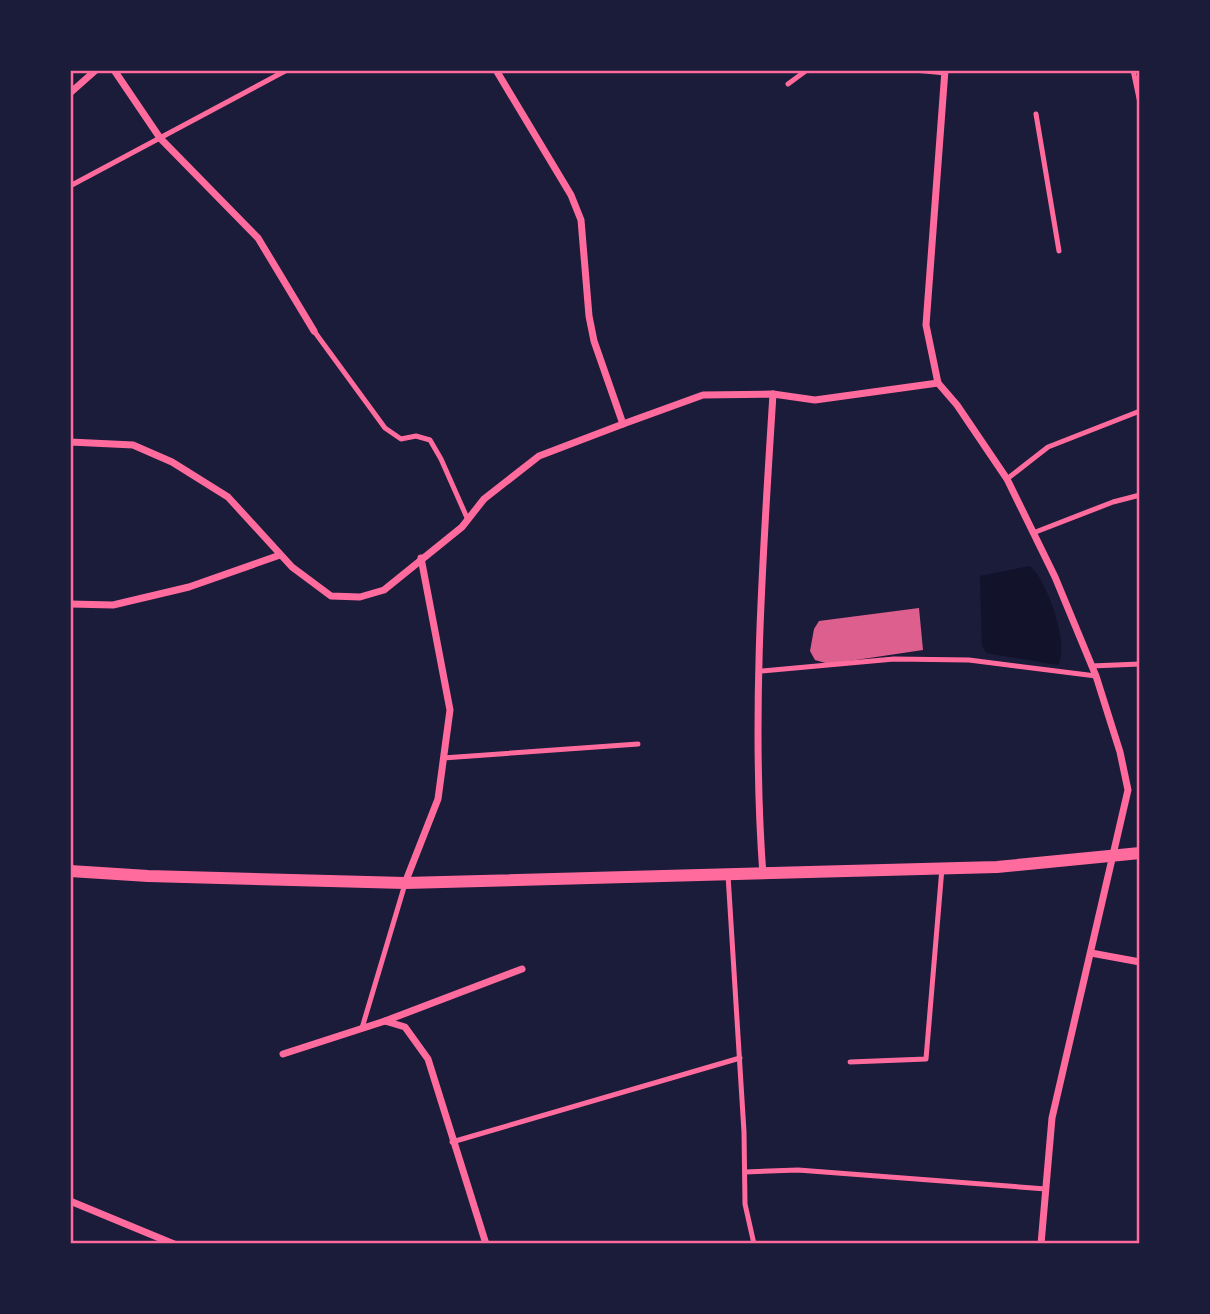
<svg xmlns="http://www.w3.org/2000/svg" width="1210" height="1314" font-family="Arial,sans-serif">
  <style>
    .water { fill: #12122b }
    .building { fill: #dd5f8e }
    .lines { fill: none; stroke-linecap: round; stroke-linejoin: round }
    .service { stroke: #ff6b9d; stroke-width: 5 }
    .minor { stroke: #ff6b9d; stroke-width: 7 }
    .tertiary { stroke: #ff6b9d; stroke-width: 12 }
    .neatline { fill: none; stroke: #ff6b9d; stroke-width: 2.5 }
  </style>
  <rect width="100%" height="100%" fill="#1b1b3a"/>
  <path class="water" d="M1030,566C1047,580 1070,646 1058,665L986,653L982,646L980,576Z"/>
  <polygon class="building" points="919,608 923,650 829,664 815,660 810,651 814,629 819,621"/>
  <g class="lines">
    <g class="service">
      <polyline points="915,70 945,73"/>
      <polyline points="1133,70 1140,103"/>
      <polyline points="788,84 807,70"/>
      <polyline points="1036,114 1059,251"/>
      <polyline points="70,186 287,70"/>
      <polyline points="314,331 385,428 401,439 416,436 430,440 441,459 468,520"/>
      <polyline points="1007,479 1048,447 1140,411"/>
      <polyline points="1033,533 1113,502 1140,495"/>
      <polyline points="1091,666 1140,664"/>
      <polyline points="761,671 894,659 969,660 1096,676"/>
      <polyline points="443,758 638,744"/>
      <polyline points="728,875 744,1132 745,1204 754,1244"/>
      <polyline points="362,1028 405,884"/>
      <polyline points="850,1062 926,1059 942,868"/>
      <polyline points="452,1142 740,1058"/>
      <polyline points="745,1172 798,1170 1046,1189"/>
    </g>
    <g class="minor">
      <polyline points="114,70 160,138 258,238 314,331"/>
      <polyline points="496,70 571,195 581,220 589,316 594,341 623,424"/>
      <polyline points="945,70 926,325 938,383 957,405 1007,479 1055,577 1096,676 1120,752 1128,790 1052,1118 1041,1244"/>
      <polyline points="70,93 96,70"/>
      <polyline points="70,442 133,445 172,462 228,497 292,567 331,596 360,597 384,590 462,527 484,499 539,456 623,424 703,395 773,394 815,400 938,383"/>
      <polyline points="70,604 113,605 189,587 280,555"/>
      <path d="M763,875C751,716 763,553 773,394"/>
      <polyline points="405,883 438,799 450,710 421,558"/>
      <polyline points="1091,953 1140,962"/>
      <polyline points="385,1021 522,969"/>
      <polyline points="283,1054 385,1021 405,1027 428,1059 486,1244"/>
      <polyline points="70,1201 174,1244"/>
    </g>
    <polyline class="tertiary" points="70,871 148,876 405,883 997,867 1140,853"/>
  </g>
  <rect width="1210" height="1314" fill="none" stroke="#1b1b3a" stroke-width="144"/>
  <rect x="72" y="72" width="1066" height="1170" class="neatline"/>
</svg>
